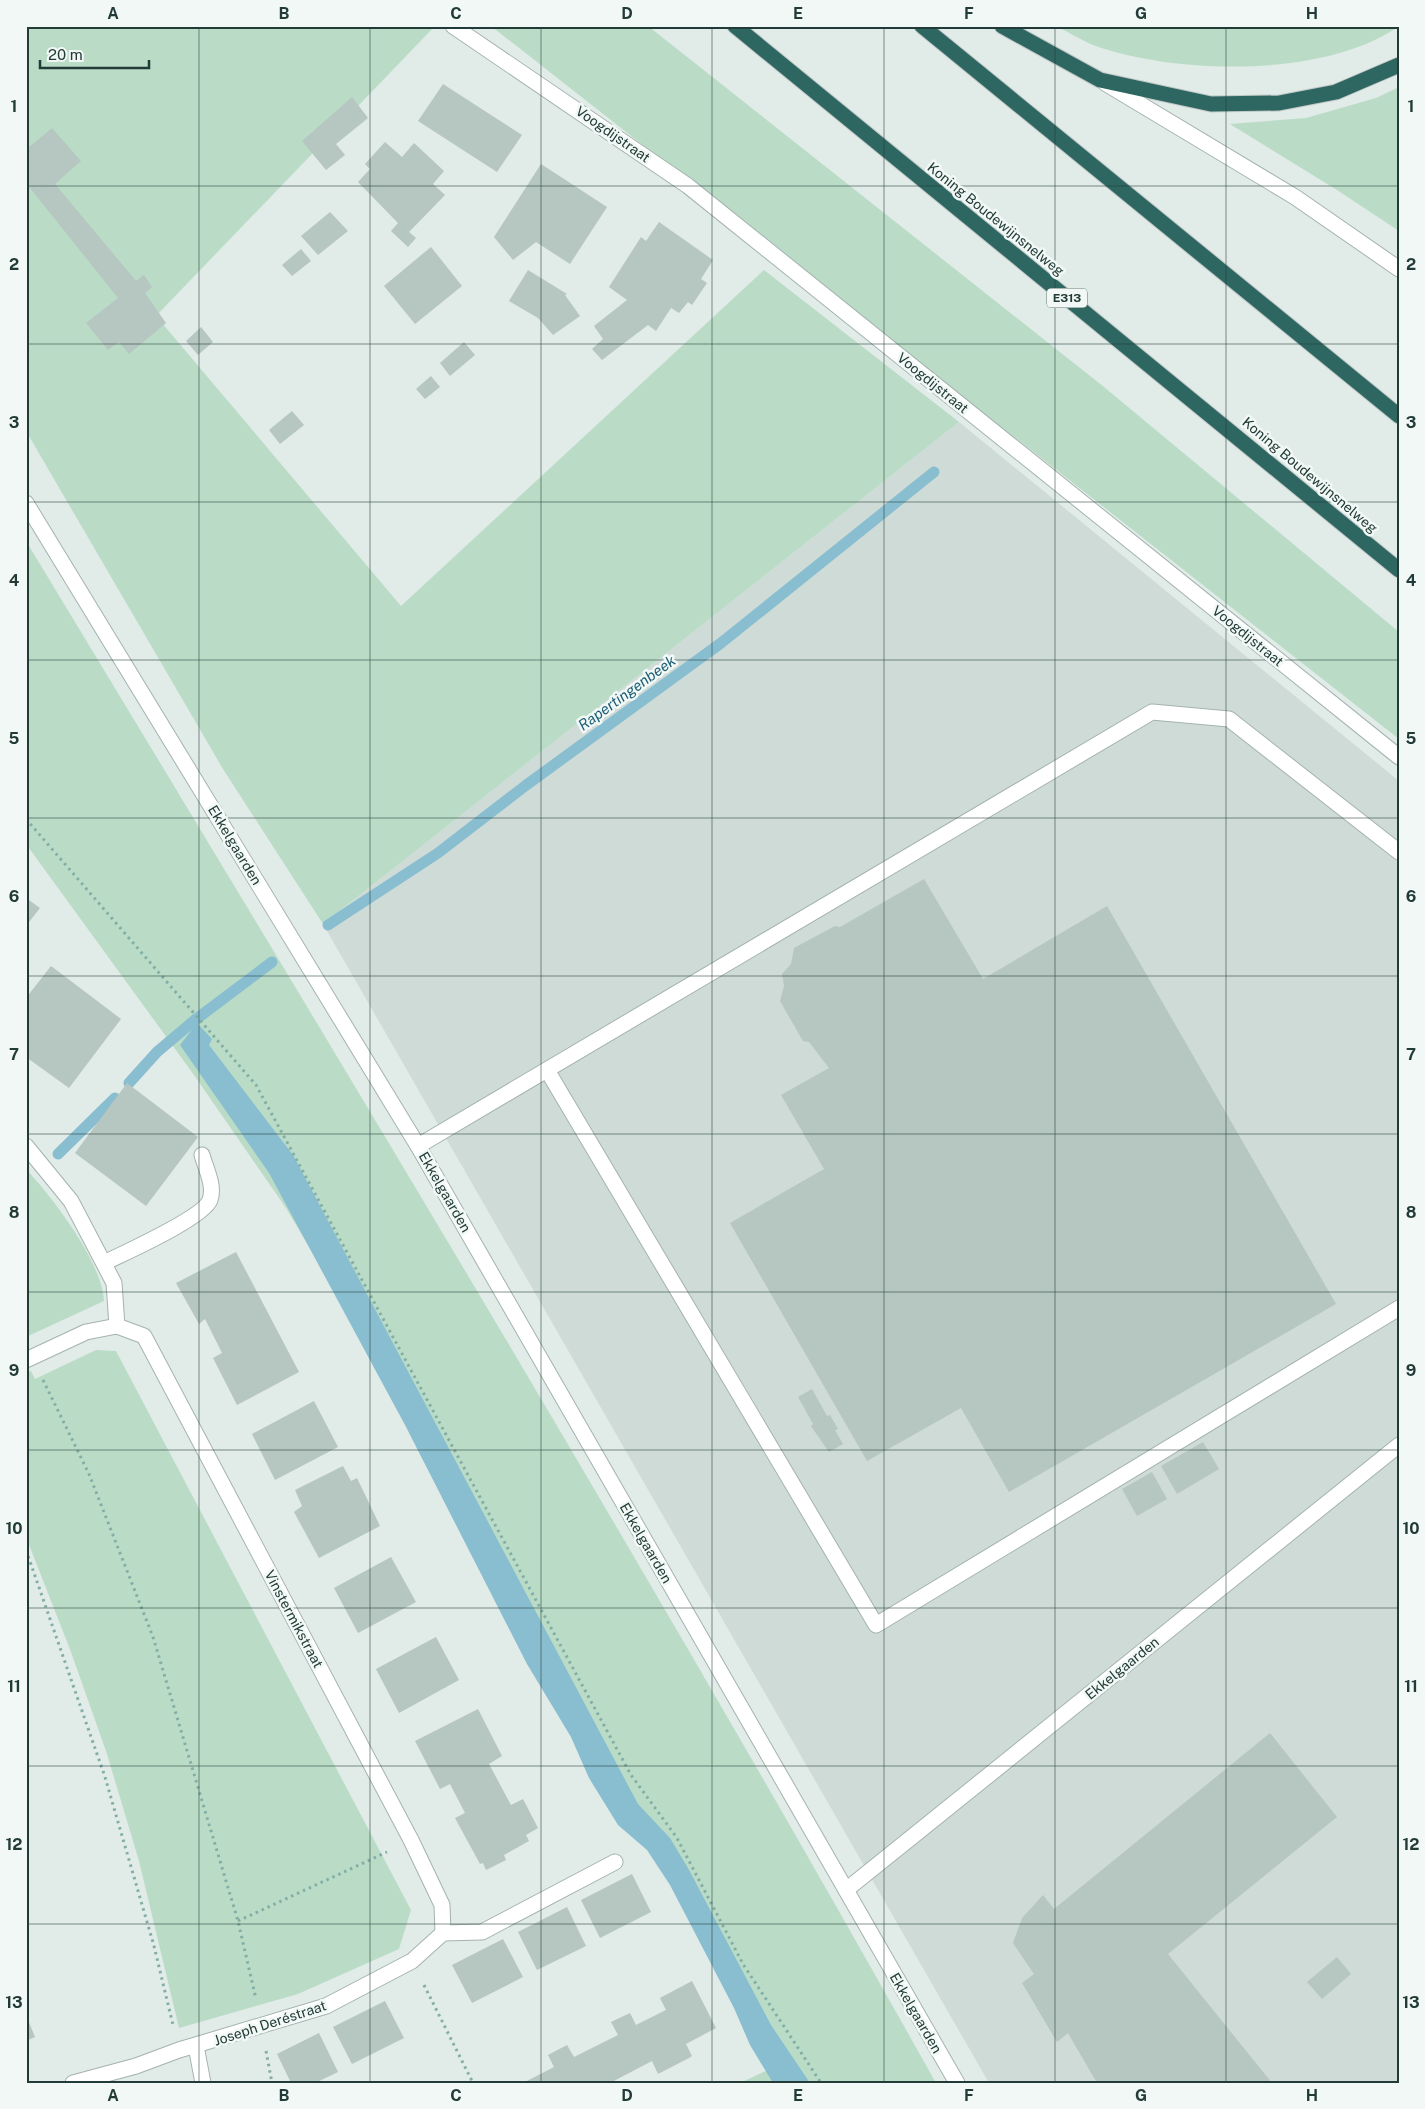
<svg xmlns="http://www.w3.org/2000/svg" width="1425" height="2109" font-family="'Public Sans',sans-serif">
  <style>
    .built { fill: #cfdbd7 }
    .green { fill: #badcc7 }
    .water { fill: #89bdd0 }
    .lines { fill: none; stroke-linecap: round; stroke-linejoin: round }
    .stream { stroke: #89bdd0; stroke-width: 11 }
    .building { fill: #b6c6c1 }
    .lane-casing { stroke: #a4b3af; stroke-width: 17 }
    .street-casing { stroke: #a4b3af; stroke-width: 17 }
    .highway-casing { stroke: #c1c8c7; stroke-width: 17 }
    .path { stroke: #82aea5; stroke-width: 3; stroke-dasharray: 2.5 4; stroke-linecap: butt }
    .lane { stroke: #fff; stroke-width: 15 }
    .street { stroke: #fff; stroke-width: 15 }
    .highway { stroke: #2e6761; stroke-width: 15 }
    .grid { fill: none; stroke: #223b37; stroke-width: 1; stroke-opacity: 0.55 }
    .labels { text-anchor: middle; stroke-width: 5; stroke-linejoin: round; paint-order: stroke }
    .shield { fill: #f1f8f5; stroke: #607470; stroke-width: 1 }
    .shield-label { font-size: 12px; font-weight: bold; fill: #223b37 }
    .street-label { font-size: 14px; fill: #223b37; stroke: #f1f8f5 }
    .water-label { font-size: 15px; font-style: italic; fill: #1d5e76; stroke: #f1f8f5 }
    .neatline { fill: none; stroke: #223b37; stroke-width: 2 }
    .grid-label { font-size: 16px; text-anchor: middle; font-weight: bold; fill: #223b37 }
  </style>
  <rect width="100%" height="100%" fill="#e1ebe8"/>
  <polygon class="built" points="959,422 1399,781 1399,2083 989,2083 323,924"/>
  <g class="green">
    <polygon points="26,26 435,26 156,316 401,606 764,270 959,422 323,924 223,769 26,431"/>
    <polygon points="491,26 648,26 1104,387 1399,632 1399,739"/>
    <path d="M1056,26H1399C1326,78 1175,75 1093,45C1081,40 1068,32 1056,26Z"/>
    <polygon points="1399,87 1399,231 1337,190 1230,124 1306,118 1376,98"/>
    <path d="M26,541C335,1052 644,1562 936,2083H740L774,2067L592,1728L286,1208L194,1075L26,844Z"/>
    <path d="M26,1169C53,1198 102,1262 104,1301L26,1337Z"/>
    <polygon points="96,1350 116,1351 411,1910 399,1949 298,1994 179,2028 139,1861 107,1754 71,1652 26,1537 26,1373 31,1371 35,1379"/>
  </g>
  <polygon class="water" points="197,1023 212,1039 209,1045 293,1155 638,1804 670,1838 688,1868 771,2025 810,2083 773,2083 750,2045 734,2008 670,1885 647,1850 618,1825 589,1778 571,1737 527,1664 405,1425 269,1173 180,1045"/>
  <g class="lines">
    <g class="stream">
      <polyline points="328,925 438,853 525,786 721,643 934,472"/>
      <polyline points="199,1017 272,962"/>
      <polyline points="129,1083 157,1052 196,1019"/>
      <polyline points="58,1154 115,1098"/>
    </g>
  </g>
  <g class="building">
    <polygon points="443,84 522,135 497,172 418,121"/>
    <polygon points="352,97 368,118 336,144 345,155 326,170 302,141"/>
    <polygon points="52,128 81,161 55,184 136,281 144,275 152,287 145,293 166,323 129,354 119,342 108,350 86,323 118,298 26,183 26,145 28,148"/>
    <polygon points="385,142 402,157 414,143 444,171 433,184 445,195 409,232 416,238 408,247 391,231 398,223 358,182 370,169 365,164"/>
    <polygon points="541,164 607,207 570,264 536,242 513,260 494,237"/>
    <polygon points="330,212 348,231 318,255 301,236"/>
    <polygon points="659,222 713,260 701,279 707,283 692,305 688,302 679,313 671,308 656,331 648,325 602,360 592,349 603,339 594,326 627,300 609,287 641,237 646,241"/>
    <polygon points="431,247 462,286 415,324 384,286"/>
    <polygon points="301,249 311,261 292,276 282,265"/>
    <polygon points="528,270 567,294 565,295 580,316 553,335 538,318 509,301"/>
    <polygon points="201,327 213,342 198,355 186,341"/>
    <polygon points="464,342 475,355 450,376 440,363"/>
    <polygon points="431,376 440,387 425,399 416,389"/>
    <polygon points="292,411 304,425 280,444 269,430"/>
    <polygon points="924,879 983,979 1107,906 1336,1304 1009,1492 961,1408 867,1461 730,1223 824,1169 781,1095 829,1068 809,1042 803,1041 780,1001 784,986 782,974 791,964 794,948 835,926 840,927"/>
    <polygon points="26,898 40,908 26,926"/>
    <polygon points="51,966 121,1019 69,1088 26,1057 26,998"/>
    <polygon points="127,1083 198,1137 146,1206 75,1153"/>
    <polygon points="236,1252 299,1372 237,1405 213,1358 222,1353 205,1319 199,1324 176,1283"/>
    <polygon points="812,1389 827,1416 830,1415 838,1429 835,1430 843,1444 829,1452 811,1426 813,1424 798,1397"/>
    <polygon points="314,1401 338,1447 275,1480 252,1434"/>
    <polygon points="1203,1442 1219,1469 1177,1494 1161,1466"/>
    <polygon points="343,1466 351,1481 357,1478 380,1526 319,1558 294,1512 302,1506 295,1490"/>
    <polygon points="1152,1472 1167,1499 1137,1516 1122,1489"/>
    <polygon points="391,1557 416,1602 358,1633 334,1588"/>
    <polygon points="436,1637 459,1680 399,1713 376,1669"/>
    <polygon points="478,1709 502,1756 489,1764 511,1805 523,1799 538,1828 526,1835 529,1841 504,1855 506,1860 486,1870 483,1863 480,1864 455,1818 465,1813 450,1784 440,1789 415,1741"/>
    <polygon points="1270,1733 1337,1817 1168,1954 1272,2083 1097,2083 1068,2033 1057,2042 1022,1983 1034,1974 1013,1943 1022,1918 1043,1895 1054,1909"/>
    <polygon points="632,1874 651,1912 600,1938 581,1900"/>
    <polygon points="567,1907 586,1946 537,1970 518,1932"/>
    <polygon points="503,1939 523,1977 472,2003 452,1965"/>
    <polygon points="1337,1957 1351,1974 1322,1999 1307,1982"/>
    <polygon points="692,1981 716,2028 686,2044 692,2056 689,2058 658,2074 652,2061 610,2083 523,2083 554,2067 548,2055 567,2045 574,2057 618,2035 611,2022 630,2013 636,2025 666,2010 660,1998"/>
    <polygon points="385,2001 404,2038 352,2064 333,2027"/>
    <polygon points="26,2015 35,2037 26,2041"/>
    <polygon points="319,2033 338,2072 315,2083 291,2083 277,2054"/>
  </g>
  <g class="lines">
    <g class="lane-casing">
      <g id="lane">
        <polyline points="1105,83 1295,197 1399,269"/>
        <polyline points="547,1070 876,1625 1399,1308"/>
        <polyline points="418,1146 1152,712 1229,719 1399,852"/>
        <path d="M104,1263C124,1253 203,1218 210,1200C215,1186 206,1169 202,1155"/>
      </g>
    </g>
    <g class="street-casing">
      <g id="street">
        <polyline points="453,26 688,186 1399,757"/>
        <polyline points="26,503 418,1146 957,2083"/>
        <polyline points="26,1146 71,1201 114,1283 117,1326"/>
        <polyline points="26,1360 86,1332 117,1326 144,1336 411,1840 442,1905 443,1933"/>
        <polyline points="846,1890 1399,1445"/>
        <polyline points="196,2046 203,2083"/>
        <polyline points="73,2083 136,2066 179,2050 326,2006 412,1961 443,1933 482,1932 615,1862"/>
      </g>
    </g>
    <g class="highway-casing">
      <g id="highway">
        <polyline points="735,26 1399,570"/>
        <polyline points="922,26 1399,416"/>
        <polyline points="1002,26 1100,80 1211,104 1279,103 1336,92 1399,65"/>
      </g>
    </g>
    <g class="path">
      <polyline points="26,819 256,1085 631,1775 677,1838 743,1964 821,2083"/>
      <polyline points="43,1380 89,1474 153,1637 238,1921 256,1999"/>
      <polyline points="26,1550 105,1777 154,1946 173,2025"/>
      <polyline points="238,1921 387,1852"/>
      <polyline points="424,1985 473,2083"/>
      <polyline points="266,2051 272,2083"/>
    </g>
    <use href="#lane" class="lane"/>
    <use href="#street" class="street"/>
    <use href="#highway" class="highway"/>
  </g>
  <path class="grid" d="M199,26V2083M370,26V2083M541,26V2083M712,26V2083M884,26V2083M1055,26V2083M1226,26V2083M26,186H1399M26,344H1399M26,502H1399M26,660H1399M26,818H1399M26,976H1399M26,1134H1399M26,1292H1399M26,1450H1399M26,1608H1399M26,1766H1399M26,1924H1399"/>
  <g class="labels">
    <rect class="shield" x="1047" y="288.5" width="40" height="19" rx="4"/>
    <g class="shield-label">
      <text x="1067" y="302">E313</text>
    </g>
    <g class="street-label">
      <text transform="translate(613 134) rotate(35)" y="5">Voogdijstraat</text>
      <text transform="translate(996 219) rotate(39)" y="5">Koning Boudewijnsnelweg</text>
      <text transform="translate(933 383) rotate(39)" y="5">Voogdijstraat</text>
      <text transform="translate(1310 475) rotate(40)" y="5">Koning Boudewijnsnelweg</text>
      <text transform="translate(1248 636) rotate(39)" y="5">Voogdijstraat</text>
      <text transform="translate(235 845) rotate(59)" y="5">Ekkelgaarden</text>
      <text transform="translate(445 1192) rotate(60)" y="5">Ekkelgaarden</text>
      <text transform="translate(646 1543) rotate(60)" y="5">Ekkelgaarden</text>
      <text transform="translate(294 1619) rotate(62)" y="5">Vinstermikstraat</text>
      <text transform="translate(1122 1668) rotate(-39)" y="5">Ekkelgaarden</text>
      <text transform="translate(916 2013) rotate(60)" y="5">Ekkelgaarden</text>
      <text transform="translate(270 2023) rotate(-18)" y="5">Joseph Deréstraat</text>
    </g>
    <g class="water-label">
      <text transform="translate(627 693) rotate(-36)" y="5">Rapertingenbeek</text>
    </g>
  </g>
  <rect width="1425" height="2109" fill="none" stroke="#f1f8f5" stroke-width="55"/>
  <path d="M40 60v8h109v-8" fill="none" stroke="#223b37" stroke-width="2.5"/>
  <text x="48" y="60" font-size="15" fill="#223b37" stroke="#f1f8f5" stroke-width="4" paint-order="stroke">20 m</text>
  <rect x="28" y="28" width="1370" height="2054" class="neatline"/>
  <g class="grid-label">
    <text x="113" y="19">A</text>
    <text x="284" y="19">B</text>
    <text x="456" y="19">C</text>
    <text x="627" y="19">D</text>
    <text x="798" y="19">E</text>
    <text x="969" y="19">F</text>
    <text x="1141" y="19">G</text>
    <text x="1312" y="19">H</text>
    <text x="14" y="112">1</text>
    <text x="1411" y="112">1</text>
    <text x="14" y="270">2</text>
    <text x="1411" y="270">2</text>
    <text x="14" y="428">3</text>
    <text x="1411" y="428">3</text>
    <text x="14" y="586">4</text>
    <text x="1411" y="586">4</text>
    <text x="14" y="744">5</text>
    <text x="1411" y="744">5</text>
    <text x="14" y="902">6</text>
    <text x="1411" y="902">6</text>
    <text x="14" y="1060">7</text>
    <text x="1411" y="1060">7</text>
    <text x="14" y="1218">8</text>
    <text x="1411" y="1218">8</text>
    <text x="14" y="1376">9</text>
    <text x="1411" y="1376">9</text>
    <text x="14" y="1534">10</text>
    <text x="1411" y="1534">10</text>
    <text x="14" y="1692">11</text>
    <text x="1411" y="1692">11</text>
    <text x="14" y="1850">12</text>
    <text x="1411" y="1850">12</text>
    <text x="14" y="2008">13</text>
    <text x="1411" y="2008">13</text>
    <text x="113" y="2101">A</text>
    <text x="284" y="2101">B</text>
    <text x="456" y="2101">C</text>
    <text x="627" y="2101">D</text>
    <text x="798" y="2101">E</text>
    <text x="969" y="2101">F</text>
    <text x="1141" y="2101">G</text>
    <text x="1312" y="2101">H</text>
  </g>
</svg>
